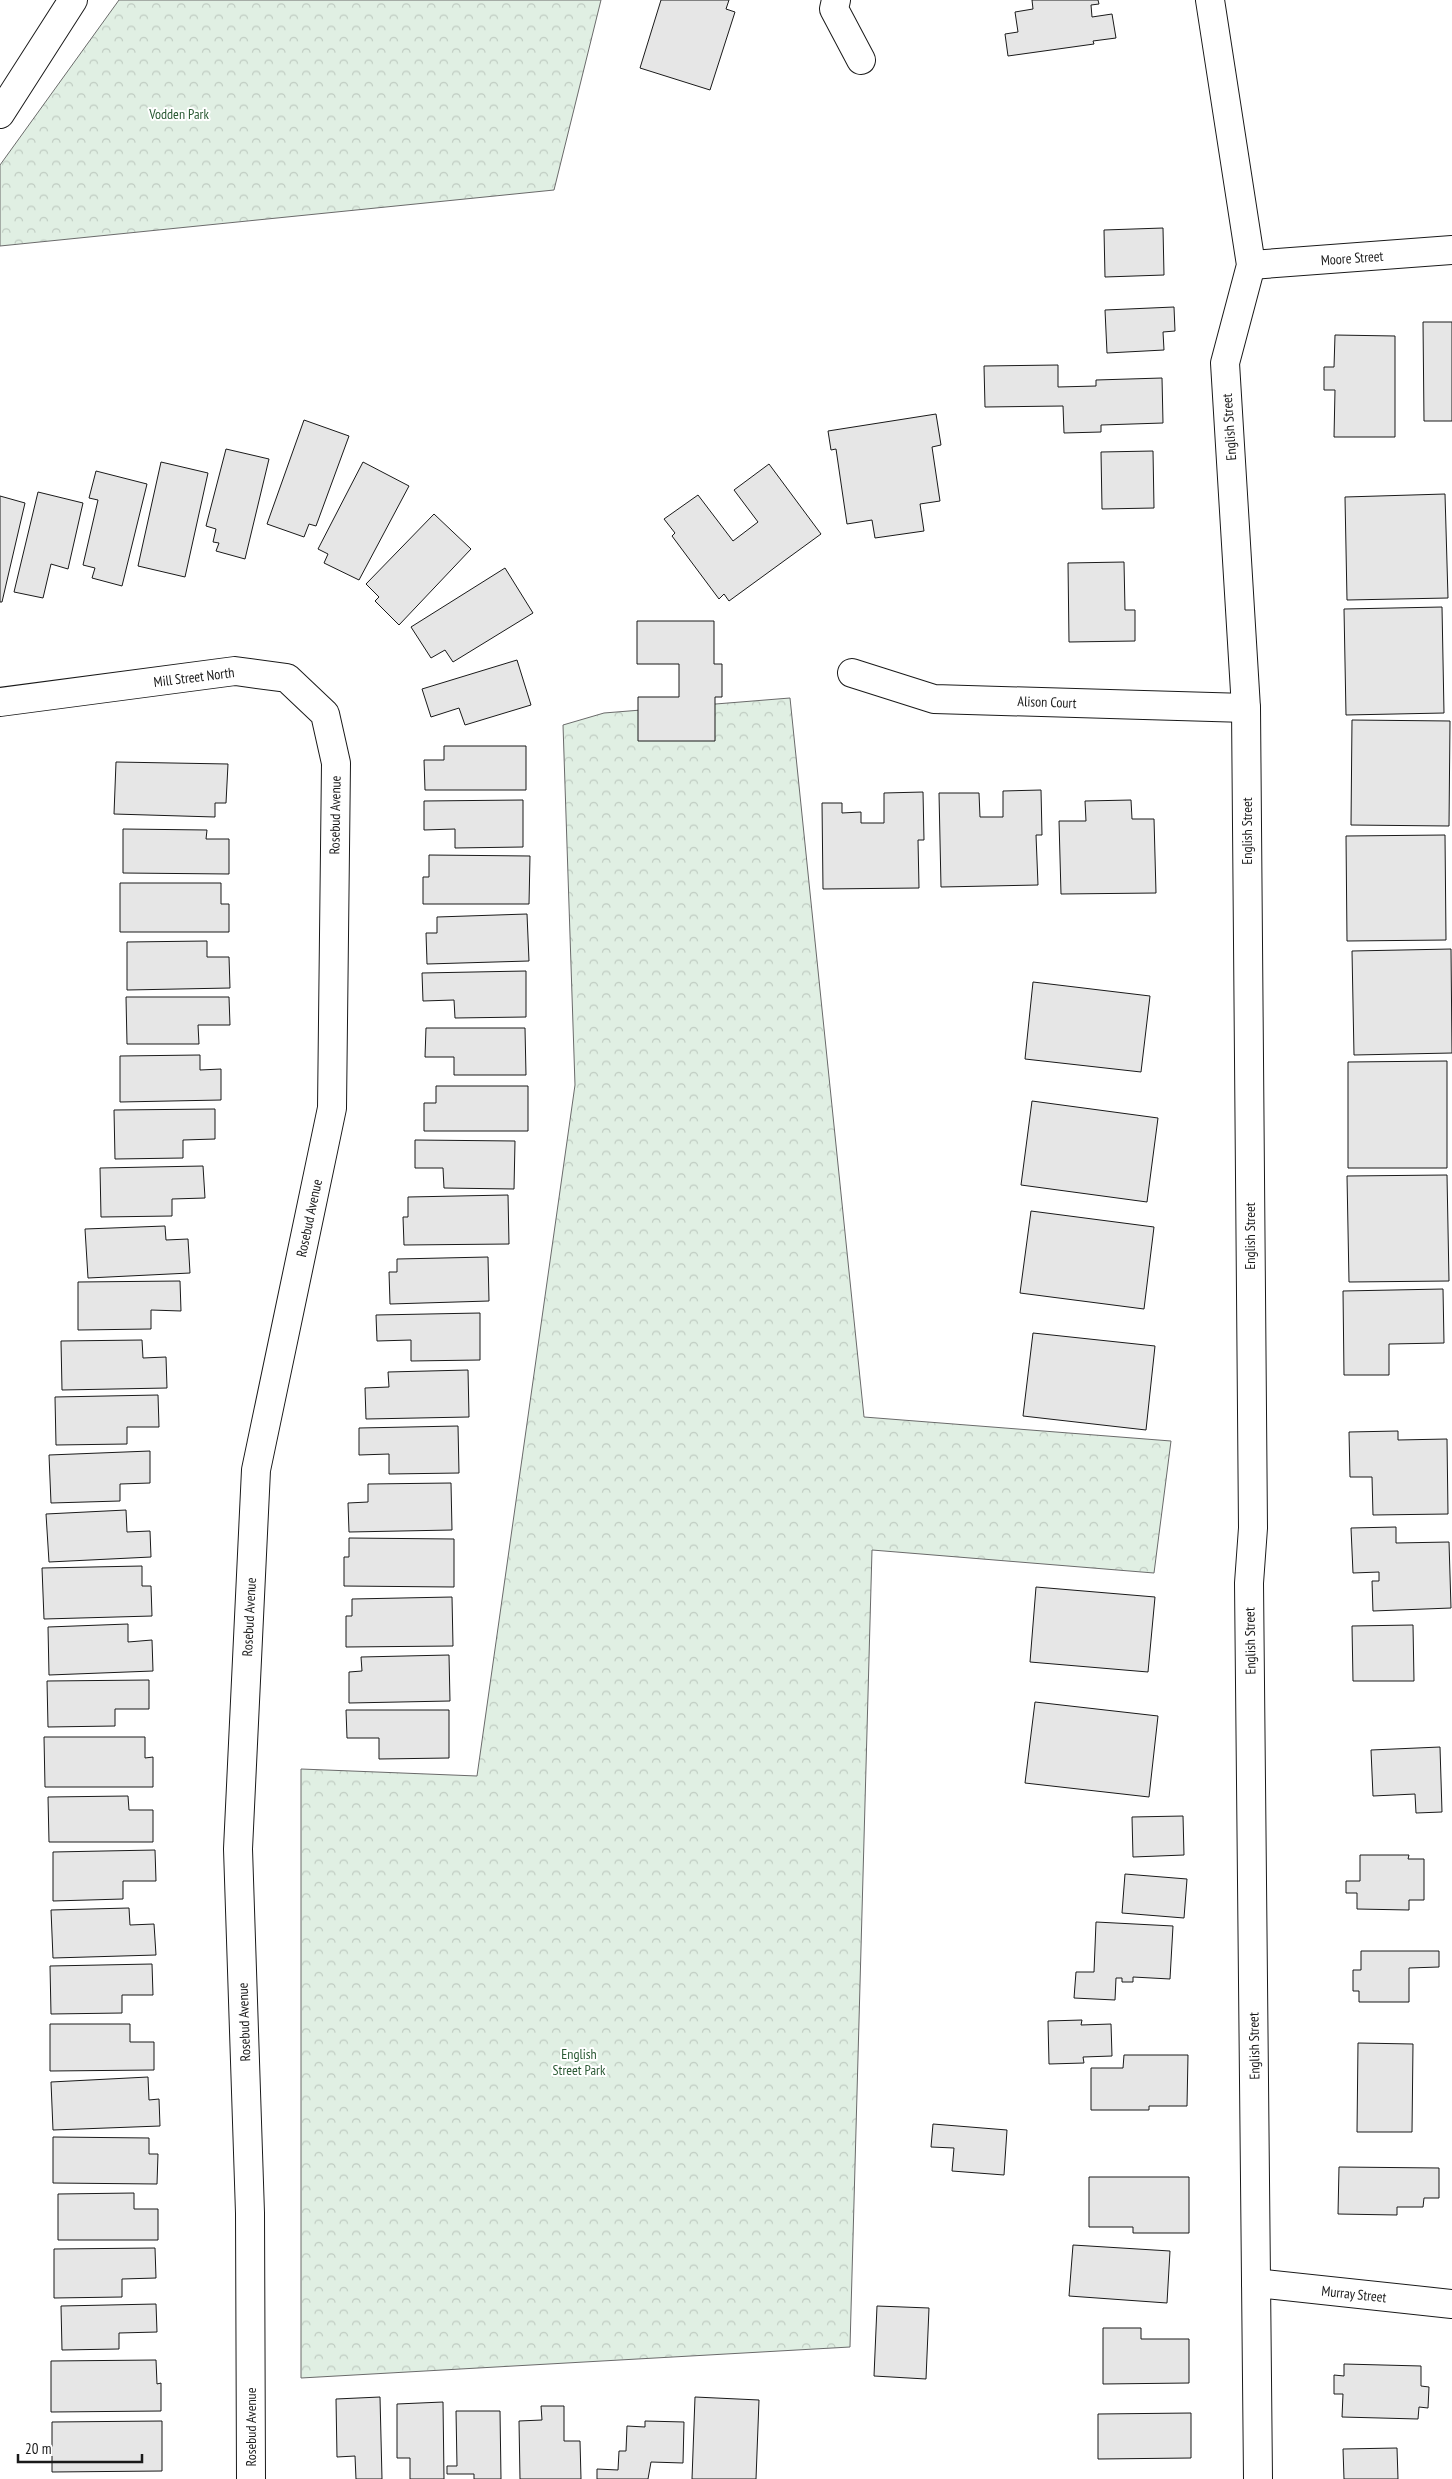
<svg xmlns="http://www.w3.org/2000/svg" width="1452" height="2479" font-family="'PT Sans Narrow',sans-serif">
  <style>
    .park { fill: url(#park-crowns); stroke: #6a6a6a }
    .building { fill: #e6e6e6; stroke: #1a1a1a }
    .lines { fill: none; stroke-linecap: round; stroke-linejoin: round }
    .minor-casing { stroke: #1a1a1a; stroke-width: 30 }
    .minor { stroke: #fff; stroke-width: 28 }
    .labels { text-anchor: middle; stroke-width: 4; stroke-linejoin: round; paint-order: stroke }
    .park-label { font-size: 14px; fill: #2b5a34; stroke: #fff }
    .street-label { font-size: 14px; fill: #1a1a1a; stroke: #fff }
  </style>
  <defs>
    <pattern id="park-crowns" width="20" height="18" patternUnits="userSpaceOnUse" patternTransform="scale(1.25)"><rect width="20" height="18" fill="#e0efe3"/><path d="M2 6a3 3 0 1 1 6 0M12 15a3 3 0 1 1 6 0" fill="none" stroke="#c0ccc2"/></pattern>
  </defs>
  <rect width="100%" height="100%" fill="#fff"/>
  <g class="park">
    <polygon points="119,0 601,0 554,190 0,246 0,165"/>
    <polygon points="790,698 864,1417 1171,1441 1154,1573 872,1550 850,2347 301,2378 301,1769 477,1776 575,1085 563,725 604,713"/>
  </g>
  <g class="building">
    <polygon points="661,0 729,0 726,9 735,12 710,90 640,68"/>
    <polygon points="1032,0 1098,0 1099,4 1091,5 1092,17 1112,14 1116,38 1093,41 1094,44 1008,56 1005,34 1018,32 1015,12 1033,9"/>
    <polygon points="1163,228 1164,275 1105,277 1104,230"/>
    <polygon points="1174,307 1175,331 1163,332 1164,350 1107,353 1105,310"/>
    <polygon points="1423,322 1452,322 1452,421 1424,421"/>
    <polygon points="1335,335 1395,336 1395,437 1334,437 1335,390 1324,390 1324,367 1334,367"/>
    <polygon points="1058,365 1058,387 1096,386 1096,380 1162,378 1163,423 1101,425 1101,432 1064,433 1063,406 985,407 984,366"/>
    <polygon points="936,414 941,445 932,447 940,501 920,504 924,531 875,538 872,520 847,524 836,449 831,450 828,431"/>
    <polygon points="304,420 349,436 316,526 309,524 304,537 267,524"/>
    <polygon points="226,449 269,459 245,559 216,551 219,543 213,542 216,529 206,526"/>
    <polygon points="1153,451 1154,508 1102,509 1101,452"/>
    <polygon points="161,462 208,473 185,577 138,566"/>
    <polygon points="363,462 409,486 359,580 324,563 328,554 318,549"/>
    <polygon points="769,464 821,534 729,601 724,594 719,599 672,536 675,533 664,519 698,495 733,541 758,522 734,490"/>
    <polygon points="96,471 147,484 122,586 92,578 95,568 83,565 98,500 89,498"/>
    <polygon points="38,492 83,503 68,569 51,564 43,598 14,592"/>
    <polygon points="1445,494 1448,598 1347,600 1345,497"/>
    <polygon points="0,496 25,503 2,602 0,602"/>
    <polygon points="434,514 471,549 399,625 375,601 379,597 366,584"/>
    <polygon points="1124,562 1125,610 1135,610 1135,641 1069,642 1068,563"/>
    <polygon points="505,568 533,613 453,662 445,650 431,658 411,627"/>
    <polygon points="1442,607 1444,713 1346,715 1344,609"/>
    <polygon points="637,621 714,621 714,664 722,664 722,697 715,697 715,741 638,741 638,697 679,697 679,664 637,664"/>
    <polygon points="517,660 531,705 465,725 459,708 431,717 422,689"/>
    <polygon points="1352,720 1450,721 1449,826 1351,825"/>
    <polygon points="444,746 526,746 526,790 425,790 424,760 444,760"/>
    <polygon points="116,762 228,764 226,803 215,803 215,817 114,814"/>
    <polygon points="1041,790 1042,835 1036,835 1038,885 941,887 939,793 979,793 980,817 1003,817 1003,791"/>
    <polygon points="923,792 924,840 918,840 919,888 823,889 822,803 842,803 842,813 861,812 861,823 884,823 884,793"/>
    <polygon points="523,800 523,847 455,848 455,829 424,830 424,801"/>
    <polygon points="1131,800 1132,819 1154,819 1156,893 1061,894 1059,821 1086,821 1085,801"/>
    <polygon points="123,829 207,830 206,839 229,839 229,874 123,873"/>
    <polygon points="1445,835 1446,940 1347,941 1346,836"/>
    <polygon points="429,855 530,856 529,904 423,904 423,877 429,877"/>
    <polygon points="120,883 221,883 221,904 229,904 229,932 120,932"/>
    <polygon points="527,914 529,961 427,964 426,933 437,933 437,917"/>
    <polygon points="207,941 207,957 229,957 230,988 127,990 127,942"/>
    <polygon points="1451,949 1452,1053 1354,1055 1352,951"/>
    <polygon points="526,971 526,1017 455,1018 454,1000 423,1001 422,973"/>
    <polygon points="1033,982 1150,996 1141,1072 1025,1059"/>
    <polygon points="126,997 229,997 230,1025 198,1025 199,1044 127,1044"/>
    <polygon points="426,1028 525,1028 526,1075 454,1075 454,1057 425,1057"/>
    <polygon points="200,1055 200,1070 221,1069 221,1100 120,1102 120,1056"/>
    <polygon points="1447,1061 1447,1168 1348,1168 1348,1062"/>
    <polygon points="436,1086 528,1086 528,1131 424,1131 424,1103 436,1103"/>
    <polygon points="1032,1101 1158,1118 1147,1202 1021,1185"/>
    <polygon points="215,1109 215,1139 183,1140 183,1158 115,1159 114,1110"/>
    <polygon points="415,1140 515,1141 514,1189 444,1188 443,1168 415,1168"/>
    <polygon points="203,1166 205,1198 172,1199 172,1216 101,1217 100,1168"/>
    <polygon points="1447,1175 1449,1281 1349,1282 1347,1176"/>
    <polygon points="508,1195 509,1244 404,1245 403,1217 408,1217 408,1197"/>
    <polygon points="1031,1211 1154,1227 1144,1309 1020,1293"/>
    <polygon points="165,1226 166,1240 188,1239 190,1273 88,1278 85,1229"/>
    <polygon points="488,1257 489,1301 390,1304 389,1272 397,1272 397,1259"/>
    <polygon points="180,1281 181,1311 151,1310 151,1329 78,1330 78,1282"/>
    <polygon points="1443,1289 1444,1343 1389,1344 1389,1375 1344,1375 1343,1291"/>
    <polygon points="480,1313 480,1360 411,1361 411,1340 377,1341 376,1315"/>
    <polygon points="1033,1333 1155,1346 1146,1430 1023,1416"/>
    <polygon points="142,1340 143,1358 166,1357 167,1388 62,1390 61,1341"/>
    <polygon points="468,1370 469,1417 366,1419 365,1388 389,1387 388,1372"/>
    <polygon points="158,1395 159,1427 127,1427 127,1444 56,1445 55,1397"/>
    <polygon points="458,1426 459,1473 389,1474 389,1454 359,1455 359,1428"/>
    <polygon points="1398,1431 1398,1440 1447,1439 1448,1514 1373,1515 1372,1477 1350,1477 1349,1432"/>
    <polygon points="150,1451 150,1483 120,1484 120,1501 51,1503 49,1455"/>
    <polygon points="451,1483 452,1530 349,1532 348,1503 368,1502 368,1484"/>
    <polygon points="126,1510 127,1532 150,1531 151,1557 49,1562 46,1514"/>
    <polygon points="1396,1527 1396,1543 1449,1542 1451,1608 1373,1611 1372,1581 1379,1581 1379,1572 1353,1573 1351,1528"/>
    <polygon points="349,1538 454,1539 454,1587 344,1586 344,1557 349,1557"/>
    <polygon points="142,1566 142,1586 151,1586 152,1616 44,1619 42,1568"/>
    <polygon points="1036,1587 1155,1597 1148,1672 1030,1662"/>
    <polygon points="452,1597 453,1646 346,1647 346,1616 352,1616 352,1599"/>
    <polygon points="128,1624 128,1642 152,1640 153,1671 49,1675 48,1627"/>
    <polygon points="1413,1625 1414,1681 1353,1681 1352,1626"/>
    <polygon points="449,1655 450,1701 349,1703 349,1672 362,1671 361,1657"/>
    <polygon points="149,1680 149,1709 115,1709 115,1726 48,1727 47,1681"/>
    <polygon points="1035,1702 1158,1716 1149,1797 1025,1783"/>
    <polygon points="346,1710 449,1710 449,1758 379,1759 379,1738 347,1738"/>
    <polygon points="44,1737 145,1737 145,1758 153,1757 153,1787 45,1787"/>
    <polygon points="1440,1747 1442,1812 1416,1813 1415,1794 1373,1796 1371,1750"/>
    <polygon points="128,1796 129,1810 153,1810 153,1842 49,1842 48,1797"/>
    <polygon points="1183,1816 1184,1855 1133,1857 1132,1817"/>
    <polygon points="155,1850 156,1881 123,1881 123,1899 53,1901 53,1852"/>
    <polygon points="1360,1855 1409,1855 1408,1859 1424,1859 1424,1900 1409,1900 1409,1910 1357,1909 1357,1893 1346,1893 1346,1881 1360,1881"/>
    <polygon points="1125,1874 1187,1879 1184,1918 1122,1913"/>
    <polygon points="129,1908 130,1925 154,1924 156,1955 53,1958 51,1910"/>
    <polygon points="1096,1922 1173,1926 1170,1979 1133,1977 1133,1982 1122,1982 1122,1978 1116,1978 1115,2000 1074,1998 1076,1972 1094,1972"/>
    <polygon points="1361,1951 1439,1951 1439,1967 1409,1968 1409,2002 1359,2002 1359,1991 1353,1991 1353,1970 1361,1970"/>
    <polygon points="152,1964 153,1995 122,1995 122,2013 51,2014 50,1966"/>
    <polygon points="1082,2020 1081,2025 1111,2024 1112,2056 1083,2057 1084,2063 1049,2064 1048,2021"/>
    <polygon points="50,2024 130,2024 130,2042 154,2042 154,2070 50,2071"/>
    <polygon points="1358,2043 1413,2044 1412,2132 1357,2132"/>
    <polygon points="1124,2055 1188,2055 1187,2106 1149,2106 1149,2110 1091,2110 1091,2068 1123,2068"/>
    <polygon points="148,2077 149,2100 159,2099 160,2126 53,2130 51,2082"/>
    <polygon points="933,2124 1007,2130 1004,2175 952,2171 954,2148 931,2147"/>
    <polygon points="53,2137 149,2138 149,2154 158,2154 157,2184 53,2183"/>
    <polygon points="1339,2167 1439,2168 1439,2198 1424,2198 1423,2207 1397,2207 1397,2215 1338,2214"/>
    <polygon points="1089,2177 1189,2177 1189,2233 1133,2233 1133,2227 1089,2227"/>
    <polygon points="134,2193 134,2209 158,2209 158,2240 58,2240 58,2194"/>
    <polygon points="1073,2245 1170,2251 1167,2303 1069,2296"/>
    <polygon points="155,2248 156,2278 122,2279 122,2297 54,2298 54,2249"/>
    <polygon points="156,2304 157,2332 119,2333 119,2349 62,2350 61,2306"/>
    <polygon points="877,2306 929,2308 926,2379 874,2376"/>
    <polygon points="1103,2328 1141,2328 1141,2339 1189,2339 1189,2383 1103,2384"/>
    <polygon points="156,2360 157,2384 161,2383 161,2411 51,2412 51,2361"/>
    <polygon points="1344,2364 1421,2366 1421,2386 1429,2387 1428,2408 1419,2407 1418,2419 1342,2417 1343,2394 1334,2394 1334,2375 1344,2376"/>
    <polygon points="380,2397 382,2479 356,2479 355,2456 337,2457 336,2399"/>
    <polygon points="695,2397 759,2400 756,2479 692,2479"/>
    <polygon points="443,2402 444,2479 410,2479 410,2458 397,2458 397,2404"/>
    <polygon points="541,2406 564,2406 564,2441 580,2441 581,2479 520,2479 519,2421 542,2420"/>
    <polygon points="456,2411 500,2411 501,2479 474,2479 474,2474 447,2474 447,2466 457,2466"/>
    <polygon points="1191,2413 1191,2458 1098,2459 1098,2414"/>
    <polygon points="162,2421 162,2471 52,2472 52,2422"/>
    <polygon points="645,2421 684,2422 683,2463 651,2462 648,2479 597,2479 597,2469 618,2470 619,2451 626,2451 627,2426 645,2427"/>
    <polygon points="1397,2448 1398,2479 1344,2479 1343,2449"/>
  </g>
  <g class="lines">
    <g class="minor-casing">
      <g id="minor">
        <polyline points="836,0 834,9 861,60"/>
        <polyline points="1210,0 1251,265 1225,363 1246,708 1253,1528 1249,1583 1258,2479"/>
        <polyline points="0,114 73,0"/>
        <polyline points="1251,265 1452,250"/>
        <polyline points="852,673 934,699 1246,708"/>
        <polyline points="0,702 235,671 287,678 325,714 336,763 332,1108 256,1470 238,1849 250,2213 251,2479"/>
        <polyline points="1256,2283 1452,2304"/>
      </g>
    </g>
    <use href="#minor" class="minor"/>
  </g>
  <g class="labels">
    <g class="park-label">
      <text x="179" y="119">Vodden Park</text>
      <text x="579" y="2059">English<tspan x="579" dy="16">Street Park</tspan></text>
    </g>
    <g class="street-label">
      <text transform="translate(1352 258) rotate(-4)" y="5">Moore Street</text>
      <text transform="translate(1229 427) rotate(-94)" y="5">English Street</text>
      <text transform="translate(194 677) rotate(-7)" y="5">Mill Street North</text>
      <text transform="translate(1047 702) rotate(2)" y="5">Alison Court</text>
      <text transform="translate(335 815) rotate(-89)" y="5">Rosebud Avenue</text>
      <text transform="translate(1247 831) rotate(-90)" y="5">English Street</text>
      <text transform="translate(309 1218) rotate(-78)" y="5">Rosebud Avenue</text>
      <text transform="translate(1250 1236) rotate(-90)" y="5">English Street</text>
      <text transform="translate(249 1617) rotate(-87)" y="5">Rosebud Avenue</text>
      <text transform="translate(1250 1641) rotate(-91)" y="5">English Street</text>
      <text transform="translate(244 2022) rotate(-92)" y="5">Rosebud Avenue</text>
      <text transform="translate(1254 2046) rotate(-91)" y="5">English Street</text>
      <text transform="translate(1354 2294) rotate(6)" y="5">Murray Street</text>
      <text transform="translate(251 2427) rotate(-90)" y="5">Rosebud Avenue</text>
    </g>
  </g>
  <path d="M18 2454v8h124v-8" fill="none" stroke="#1a1a1a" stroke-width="2.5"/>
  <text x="25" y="2454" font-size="15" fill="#1a1a1a" stroke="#ffffff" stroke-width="4" paint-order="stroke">20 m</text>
</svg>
